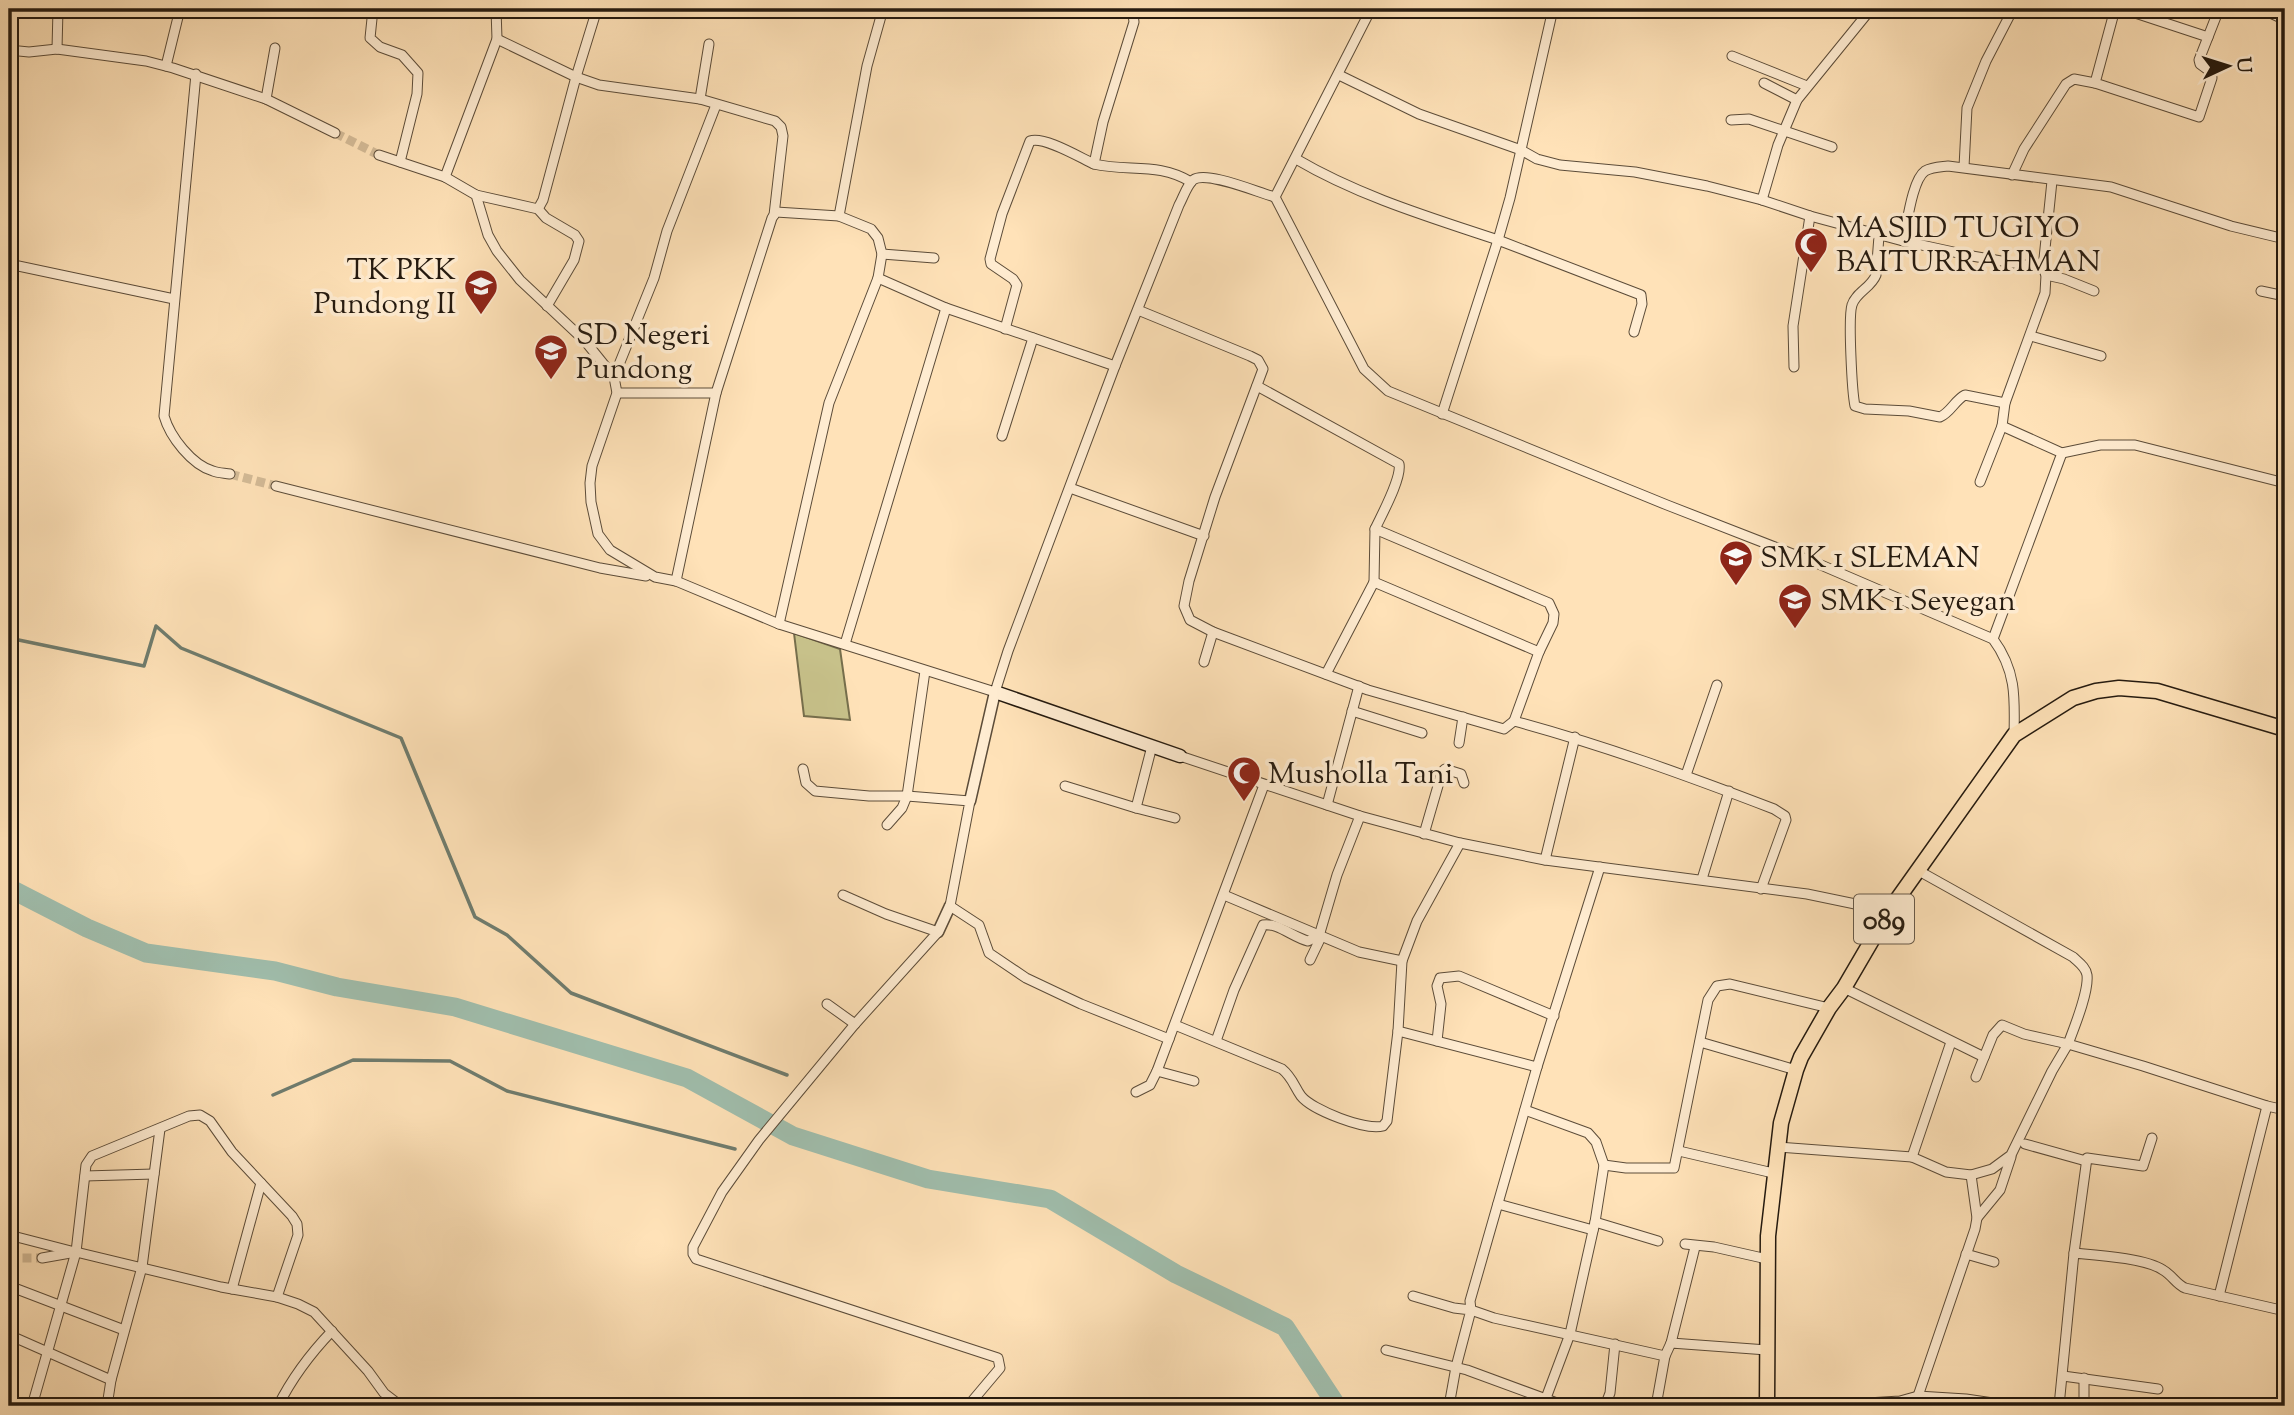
<svg xmlns="http://www.w3.org/2000/svg" width="2294" height="1415" font-family="'Sorts Mill Goudy',serif">
  <style>
    .green { fill: #c7c18a; stroke: #766e4c; stroke-width: 2 }
    .lines { fill: none; stroke-linecap: round; stroke-linejoin: round }
    .stream { stroke: #6f7c6e; stroke-width: 3.5 }
    .river { stroke: #a0bead; stroke-width: 19 }
    .minor-tunnel { stroke: #d3ba96; stroke-width: 9; stroke-dasharray: 9 4.5; stroke-linecap: butt }
    .minor-casing { stroke: #5c4c39; stroke-width: 11 }
    .tertiary-casing { stroke: #5c4c39; stroke-width: 13 }
    .secondary-casing { stroke: #251a0f; stroke-width: 15 }
    .primary-casing { stroke: #251a0f; stroke-width: 17 }
    .minor { stroke: #ffecd1; stroke-width: 9 }
    .tertiary { stroke: #ffecd1; stroke-width: 10 }
    .secondary { stroke: #ffecd1; stroke-width: 12 }
    .primary { stroke: #ffe2b8; stroke-width: 14 }
    .labels { text-anchor: middle; stroke-width: 7; stroke-linejoin: round; paint-order: stroke }
    .shield { fill: #ffecd1; stroke: #665949; stroke-width: 2 }
    .shield-label { font-size: 28px; font-weight: bold; fill: #251a0f }
    .poi-label { font-size: 30px; fill: #251a0f; stroke: #ffecd1; text-anchor: start }
  </style>
  <rect width="100%" height="100%" fill="#ffe2b8"/>
  <filter id="stains"><feTurbulence type="fractalNoise" baseFrequency=".00286" numOctaves="4"/><feColorMatrix values="0 0 0 0 .2 0 0 0 0 .09 0 0 0 0 .02 0 0 0 .5 -.17"/></filter>
  <radialGradient id="worn" r=".72"><stop offset=".6" stop-color="#630" stop-opacity="0"/><stop offset="1" stop-color="#630" stop-opacity=".3"/></radialGradient>
  <polygon class="green" points="794,633 840,649 850,720 804,716"/>
  <g class="lines">
    <g class="stream">
      <polyline points="9,638 144,666 156,626 181,648 401,738 475,917 507,935 571,993 787,1075"/>
      <polyline points="273,1095 353,1060 450,1061 507,1091 735,1149"/>
    </g>
    <polyline class="river" points="9,888 87,928 146,953 275,971 337,987 455,1007 687,1078 793,1136 928,1179 1050,1199 1176,1274 1285,1327 1337,1406"/>
    <g class="minor-tunnel">
      <polyline points="335,133 379,155"/>
      <polyline points="230,474 276,486"/>
      <polyline points="9,1258 42,1258"/>
    </g>
    <g class="minor-casing">
      <g id="minor">
        <polyline points="373,9 370,38 380,47 402,55 418,73 417,94 400,162"/>
        <path d="M1129,9L1133,14L1134,22L1103,122L1094,164C1128,172 1159,162 1191,182"/>
        <polyline points="2115,9 2095,83 2199,117 2212,78 2211,72 2200,64 2199,60 2219,9"/>
        <polyline points="2123,9 2208,37"/>
        <polyline points="2262,9 2285,20"/>
        <polyline points="497,39 576,77 599,85 700,99 775,121 781,127 783,136 774,215"/>
        <polyline points="57,49 58,9"/>
        <polyline points="9,50 29,52 57,49 146,61 173,68 266,99 335,133"/>
        <polyline points="1732,56 1807,86"/>
        <polyline points="166,66 180,9"/>
        <path d="M196,74L164,416C170,437 192,465 213,471C218,473 225,473 230,474"/>
        <path d="M1339,75L1419,114L1521,150L1537,159L1560,165L1635,172L1707,186L1762,200L1810,216L1903,241C1907,225 1912,180 1925,171C1932,167 1940,167 1948,166L2111,187L2231,226L2285,239"/>
        <polyline points="1764,83 1797,100"/>
        <polyline points="266,99 275,48"/>
        <polyline points="700,99 709,44"/>
        <polyline points="1731,120 1749,119 1832,147"/>
        <path d="M379,155L445,177L476,195L488,235L497,251L520,280L585,341L614,377L617,393L592,466L590,483L591,502L598,534L610,550L655,577L676,581L779,624L995,692L1008,651L1115,366L1179,205C1183,198 1187,185 1193,180C1206,170 1259,193 1275,197L1371,9"/>
        <path d="M1296,159C1359,196 1429,217 1498,240L1510,198L1553,9"/>
        <polyline points="1964,167 1967,108 1986,61 2013,9"/>
        <polyline points="2012,175 2024,149 2066,84 2074,79 2095,83"/>
        <polyline points="445,177 497,39 496,9"/>
        <polyline points="476,195 538,209 546,218 575,235 579,241 574,260 547,306"/>
        <path d="M1275,197L1364,369L1388,391L1667,505L1821,565L1993,639C2016,670 2015,697 2014,735"/>
        <polyline points="1762,200 1778,145 1797,100 1871,9"/>
        <polyline points="538,209 543,200 576,77 597,9"/>
        <polyline points="839,216 867,66 883,9"/>
        <path d="M1879,236L1876,275C1871,288 1856,292 1852,305C1848,317 1852,392 1855,406L1865,409L1909,411L1940,417C1951,412 1955,400 1965,395L2005,403"/>
        <polyline points="1903,241 1972,256 2043,268 2046,275 2045,293 2005,403 2002,426 2062,453 1993,639"/>
        <polyline points="882,254 934,258"/>
        <polyline points="9,264 174,299"/>
        <polyline points="2043,268 2052,181"/>
        <polyline points="2046,275 2064,279 2094,291"/>
        <polyline points="878,278 946,308 1115,366"/>
        <polyline points="2261,291 2285,296"/>
        <path d="M1138,310L1250,356L1258,360L1263,369L1215,497L1189,581L1184,606L1190,620L1213,632L1368,690L1504,729L1514,721C1603,745 1688,776 1774,809L1785,816L1786,820L1761,889"/>
        <path d="M1005,329L1017,285L1013,279L991,264L990,259L1002,214L1030,141C1044,136 1079,157 1094,164"/>
        <polyline points="2031,336 2101,356"/>
        <polyline points="1794,367 1793,326 1810,216"/>
        <polyline points="614,377 654,278 667,231 716,105"/>
        <path d="M1257,386L1399,464C1402,478 1382,514 1375,529L1549,603L1554,614L1553,623L1539,652L1514,721"/>
        <polyline points="617,393 716,393 772,218 776,212 839,216 871,229 878,238 882,254 878,278 829,403 779,624"/>
        <polyline points="1442,414 1498,240 1641,295 1642,304 1634,332"/>
        <polyline points="1002,436 1033,338"/>
        <polyline points="2062,453 2100,445 2135,445 2285,483"/>
        <polyline points="1980,482 2002,426"/>
        <polyline points="276,486 600,568 646,576"/>
        <polyline points="1070,488 1204,536"/>
        <polyline points="676,581 716,393"/>
        <polyline points="1374,582 1539,652"/>
        <polyline points="845,644 946,308"/>
        <polyline points="1204,662 1213,632"/>
        <polyline points="1326,674 1374,582 1375,529"/>
        <polyline points="1352,711 1422,733"/>
        <polyline points="1459,743 1463,717"/>
        <polyline points="1152,746 1136,808 1175,818"/>
        <polyline points="1180,756 1360,816 1460,843 1545,860 1807,894 1889,911"/>
        <polyline points="803,769 806,783 815,791 869,796 907,796 970,801 950,906 979,925 989,953 1026,978 1081,1004 1169,1039"/>
        <polyline points="1686,775 1717,685"/>
        <polyline points="1065,786 1136,808"/>
        <polyline points="1327,805 1359,686"/>
        <polyline points="887,825 902,808 907,796 925,671"/>
        <polyline points="1424,834 1442,772 1445,769 1461,774 1464,783"/>
        <polyline points="1545,860 1575,737"/>
        <polyline points="1600,867 1537,1067 1470,1301 1471,1310 1494,1318 1665,1356 1671,1343 1767,1350"/>
        <path d="M1919,871L2073,957C2078,962 2086,967 2087,975C2089,992 2074,1028 2068,1044L2143,1066L2267,1106L2285,1110"/>
        <polyline points="1702,879 1729,791"/>
        <polyline points="843,895 886,914 938,932 855,1024 759,1140 722,1192 693,1247 693,1254 696,1259 998,1358 1000,1368 968,1406"/>
        <polyline points="1224,895 1359,952 1402,961"/>
        <polyline points="1310,960 1321,937"/>
        <polyline points="1844,988 1984,1057"/>
        <polyline points="827,1004 855,1024"/>
        <path d="M1175,1025L1282,1069C1292,1077 1294,1086 1301,1096C1312,1110 1366,1131 1383,1126L1387,1121L1398,1031L1402,961L1417,921L1460,843"/>
        <polyline points="1398,1031 1537,1067"/>
        <path d="M1216,1041L1234,990L1263,925C1277,922 1294,938 1308,941L1319,936L1337,875L1360,816"/>
        <polyline points="1437,1041 1441,1004 1437,986 1440,978 1459,976 1554,1016"/>
        <polyline points="1700,1042 1796,1070"/>
        <polyline points="1157,1071 1194,1081"/>
        <polyline points="1136,1092 1150,1085 1157,1071 1264,785"/>
        <polyline points="1525,1110 1588,1133 1596,1142 1604,1165 1595,1222 1570,1334 1543,1406"/>
        <polyline points="2025,1144 2086,1161"/>
        <polyline points="1777,1147 1912,1157 1946,1172 1971,1175"/>
        <polyline points="1679,1151 1773,1173"/>
        <polyline points="1912,1157 1951,1042"/>
        <polyline points="1604,1165 1626,1168 1674,1168 1708,1000 1717,986 1730,984 1829,1008"/>
        <polyline points="85,1176 154,1174"/>
        <polyline points="1498,1204 1593,1230"/>
        <polyline points="1977,1218 2000,1190 2011,1157"/>
        <polyline points="1595,1222 1658,1241"/>
        <polyline points="9,1235 71,1251"/>
        <polyline points="1685,1244 1714,1247 1767,1259"/>
        <polyline points="2074,1253 2087,1158 2143,1166 2152,1138"/>
        <polyline points="1966,1254 1994,1262"/>
        <polyline points="42,1258 76,1252 221,1287 277,1297 298,1304 314,1312 368,1371 384,1393 401,1406"/>
        <polyline points="9,1286 124,1330"/>
        <polyline points="232,1289 261,1183"/>
        <polyline points="1413,1296 1454,1308 1471,1310 1456,1367 1449,1406"/>
        <polyline points="2219,1296 2267,1106"/>
        <polyline points="9,1335 111,1380"/>
        <polyline points="1671,1343 1695,1247"/>
        <polyline points="1386,1350 1467,1370 1565,1406"/>
        <polyline points="2063,1376 2158,1389"/>
        <polyline points="32,1406 76,1252 86,1165 92,1156 189,1116 200,1115 210,1121 232,1152 292,1216 297,1224 298,1235 277,1297"/>
        <polyline points="107,1406 111,1380 142,1267 160,1129"/>
        <path d="M278,1406C292,1378 310,1354 332,1331"/>
        <polyline points="1605,1406 1610,1393 1615,1344"/>
        <polyline points="1656,1406 1665,1356"/>
        <polyline points="1818,1406 1900,1401 1918,1396 1966,1399 2013,1406"/>
        <polyline points="1920,1406 1918,1396 1975,1229 1977,1218 1971,1175 1992,1169 2011,1155 2052,1071 2068,1044 2024,1034 2002,1025 1993,1035 1976,1077"/>
        <path d="M2059,1406L2074,1253C2096,1255 2146,1258 2163,1270C2172,1275 2176,1284 2185,1288L2285,1311"/>
        <polyline points="2084,1406 2084,1378"/>
      </g>
    </g>
    <g class="tertiary-casing">
      <g id="tertiary">
        <polyline points="970,801 995,692"/>
        <polyline points="938,932 950,906"/>
      </g>
    </g>
    <g class="secondary-casing">
      <polyline id="secondary" points="995,692 1180,756"/>
    </g>
    <g class="primary-casing">
      <polyline id="primary" points="1767,1406 1768,1236 1781,1123 1796,1070 1801,1057 1829,1008 1844,988 1889,911 2014,735 2073,698 2096,691 2119,688 2157,691 2285,729"/>
    </g>
    <use href="#minor" class="minor"/>
    <use href="#tertiary" class="tertiary"/>
    <use href="#secondary" class="secondary"/>
    <use href="#primary" class="primary"/>
  </g>
  <defs>
    <g id="mosque-pin" transform="scale(1.75)"><path d="M0 17L-7.5 6A9.5 9.5 0 1 1 7.5 6Z" fill="#8f2418" stroke="#ffecd1"/><path d="M3.5-4.9A6 6 0 1 0 3.5 4.9A5 5 0 1 1 3.5-4.9Z" fill="#fff"/></g>
    <g id="school-pin" transform="scale(1.75)"><path d="M0 17L-7.5 6A9.5 9.5 0 1 1 7.5 6Z" fill="#8f2418" stroke="#ffecd1"/><path d="M0-5L7-2L0 1L-7-2ZM-4 1L0 2.5L4 1V4Q0 6-4 4Z" fill="#fff"/></g>
  </defs>
  <g fill-rule="evenodd">
    <use href="#mosque-pin" x="1811" y="244"/>
    <use href="#school-pin" x="481" y="286"/>
    <use href="#school-pin" x="551" y="351"/>
    <use href="#school-pin" x="1736" y="557"/>
    <use href="#school-pin" x="1795" y="600"/>
    <use href="#mosque-pin" x="1244" y="773"/>
  </g>
  <g class="labels">
    <rect class="shield" x="1854" y="894.5" width="60" height="49" rx="5"/>
    <g class="shield-label">
      <text x="1884" y="929">089</text>
    </g>
    <g class="poi-label">
      <text x="1836" y="237">MASJID TUGIYO<tspan x="1836" dy="34">BAITURRAHMAN</tspan></text>
      <text x="456" y="279" text-anchor="end">TK PKK<tspan x="456" dy="34">Pundong II</tspan></text>
      <text x="576" y="344">SD Negeri<tspan x="576" dy="34">Pundong</tspan></text>
      <text x="1760" y="567">SMK 1 SLEMAN</text>
      <text x="1820" y="610">SMK 1 Seyegan</text>
      <text x="1268" y="783">Musholla Tani</text>
    </g>
  </g>
  <rect width="2294" height="1415" fill="none" stroke="#ffe2b8" stroke-width="35"/>
  <rect x="10" y="10" width="2273" height="1394" fill="none" stroke="#251a0f" stroke-width="3.5"/>
  <rect x="18" y="18" width="2259" height="1380" fill="none" stroke="#251a0f" stroke-width="2"/>
  <g transform="translate(2228 66) rotate(86)" stroke="#ffecd1" stroke-width="5" paint-order="stroke">
  <path d="M0-5L12 26L0 18L-12 26Z" fill="#251a0f"/>
  <text y="-10" font-size="19" font-weight="bold" text-anchor="middle" fill="#251a0f">U</text>
  </g>
  <rect width="100%" height="100%" filter="url(#stains)"/>
  <rect width="100%" height="100%" fill="url(#worn)"/>
</svg>
